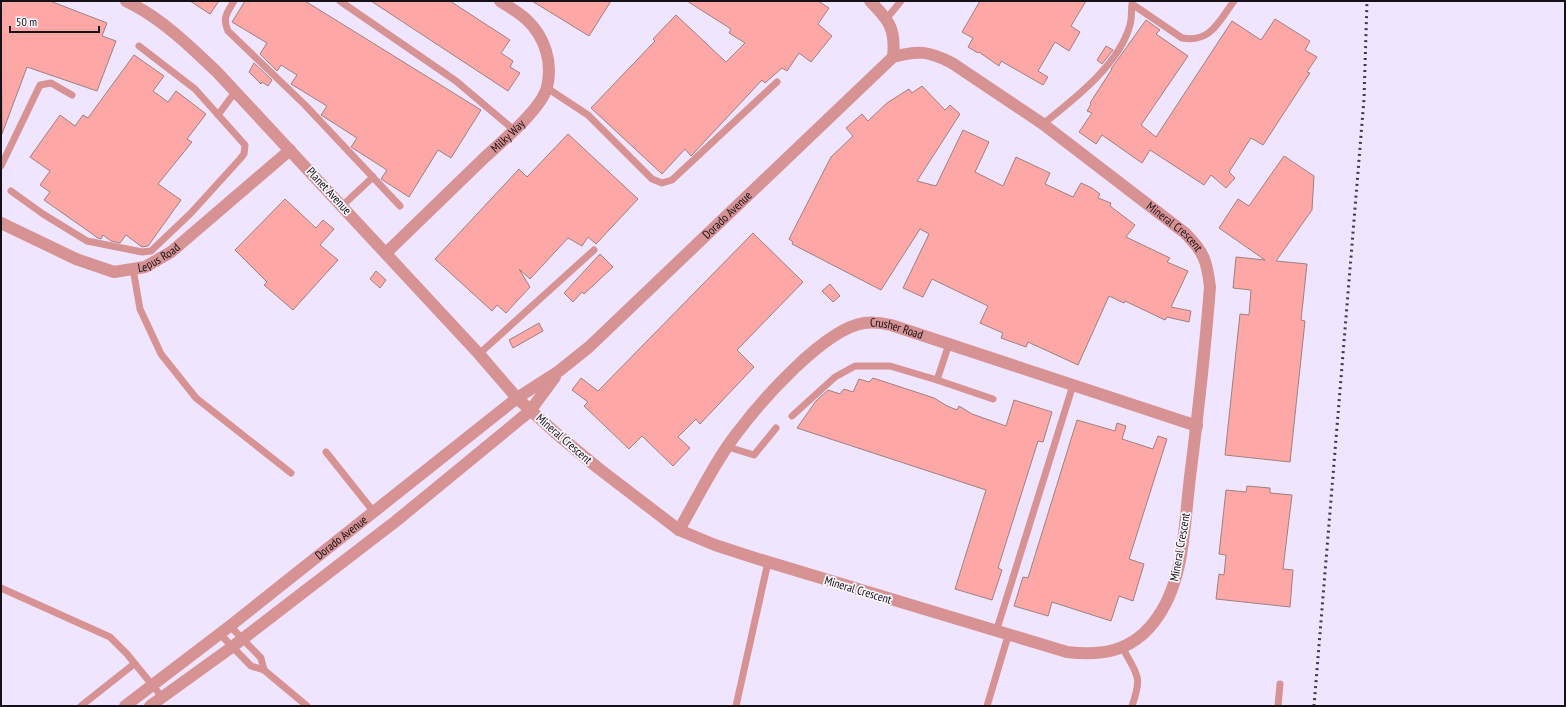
<svg xmlns="http://www.w3.org/2000/svg" width="1566" height="707" font-family="'PT Sans Narrow',sans-serif">
  <style>
    .building { fill: #fda8a7; stroke: #9e807f }
    .lines { fill: none; stroke-linecap: round; stroke-linejoin: round }
    .service { stroke: #d79293; stroke-width: 7 }
    .minor { stroke: #d79293; stroke-width: 12 }
    .rail { stroke: #3f3945; stroke-width: 3; stroke-dasharray: 2 4; stroke-linecap: butt }
    .labels { text-anchor: middle; stroke-width: 3.5; stroke-linejoin: round; paint-order: stroke }
    .street-label { font-size: 12px; fill: #151119; stroke: #f9f7fc }
  </style>
  <rect width="100%" height="100%" fill="#f0e5ff"/>
  <g class="building">
    <polygon points="1,1 50,1 107,23 102,36 116,41 97,91 27,67 2,134"/>
    <polygon points="190,1 219,1 210,14"/>
    <polygon points="245,1 305,1 481,110 451,158 438,150 409,197 381,179 387,170 351,147 357,138 321,115 327,106 291,84 297,75 281,65 277,71 260,54 267,43 232,22"/>
    <polygon points="371,1 450,1 510,40 501,53 513,61 510,67 520,73 508,91"/>
    <polygon points="532,1 611,1 589,36"/>
    <polygon points="687,1 818,1 829,8 818,24 832,36 811,62 799,53 787,71 782,68 765,83 762,80 691,156 685,149 662,174 591,108 655,41 653,39 676,15 726,62 745,43 729,33 731,29"/>
    <polygon points="980,1 1086,1 1071,26 1080,32 1069,51 1055,42 1038,71 1048,77 1043,85 1001,61 999,66 979,52 978,53 968,47 973,38 962,32"/>
    <polygon points="1275,19 1310,41 1305,50 1317,57 1307,72 1310,73 1263,145 1251,138 1229,172 1235,178 1226,188 1211,175 1204,185 1150,150 1142,163 1102,135 1096,144 1079,132 1092,113 1087,111 1091,104 1090,103 1112,69 1111,69 1146,20 1160,30 1156,34 1188,56 1141,125 1156,137 1232,21 1261,40"/>
    <polygon points="1106,46 1113,50 1102,64 1097,60"/>
    <polygon points="134,55 164,76 153,91 168,102 176,91 206,114 187,139 192,142 158,184 181,200 148,246 142,247 126,235 120,243 111,241 103,235 101,239 98,238 44,200 50,192 40,185 50,171 30,157 60,115 75,126 83,115 88,118"/>
    <polygon points="254,63 272,80 268,86 262,82 261,84 249,72"/>
    <polygon points="922,86 945,110 950,105 960,114 917,181 936,186 963,130 989,142 975,172 1003,186 1016,157 1050,173 1045,184 1073,197 1081,183 1092,188 1100,194 1098,198 1111,203 1110,206 1135,225 1126,237 1170,258 1167,262 1188,271 1171,307 1191,311 1189,322 1167,317 1165,320 1125,301 1124,303 1109,296 1078,365 1028,342 1026,347 1001,338 1003,333 980,323 988,306 932,279 923,297 903,288 929,234 920,229 881,290 792,244 793,242 789,239 831,157 853,136 846,128 862,114 868,121 887,103 909,89 912,93"/>
    <polygon points="568,134 638,199 596,244 588,237 582,246 568,238 530,279 519,269 530,287 506,313 497,305 492,311 435,259 519,169 527,177"/>
    <polygon points="1284,156 1314,176 1312,210 1276,261 1307,264 1301,320 1305,321 1290,462 1225,455 1240,314 1249,315 1251,290 1233,288 1236,257 1265,260 1219,228 1238,199 1249,206"/>
    <polygon points="285,199 316,228 323,220 334,229 320,245 338,260 293,310 264,285 267,282 235,250"/>
    <polygon points="753,233 803,282 737,350 754,367 700,424 696,419 678,437 690,448 673,466 642,436 629,449 584,406 588,402 572,390 581,378 598,391"/>
    <polygon points="600,254 613,267 584,294 582,292 573,302 564,293"/>
    <polygon points="376,271 386,280 380,288 370,279"/>
    <polygon points="830,284 840,296 833,302 822,291"/>
    <polygon points="539,323 543,331 513,348 509,340"/>
    <polygon points="873,378 934,398 947,406 957,410 959,406 972,414 1006,426 1014,400 1052,412 1043,442 1038,441 998,568 1002,570 992,600 955,589 986,490 797,428 816,401 828,390 840,394 844,389 853,392 859,379 869,382"/>
    <polygon points="1077,420 1115,431 1117,423 1126,426 1122,439 1153,449 1158,436 1167,439 1129,559 1144,564 1133,601 1119,596 1111,621 1052,602 1048,616 1014,606 1023,577 1028,578"/>
    <polygon points="1247,486 1270,488 1270,493 1292,495 1283,569 1293,570 1290,607 1216,599 1219,574 1224,575 1226,555 1219,554 1226,490 1246,492"/>
  </g>
  <g class="lines">
    <g class="service">
      <path d="M234,1C227,13 222,18 228,31L305,105L400,206"/>
      <polyline points="340,1 456,81 514,130"/>
      <polyline points="887,18 901,1"/>
      <polyline points="547,88 588,115 652,179 662,183 672,180 777,82"/>
      <polyline points="218,115 235,92"/>
      <path d="M1043,124C1074,99 1119,65 1130,25C1132,19 1131,11 1132,4L1182,38C1211,43 1219,21 1234,1"/>
      <polyline points="1,166 40,85 51,83 72,95"/>
      <polyline points="11,191 43,214 87,241 142,252 151,251 191,213 240,159 244,154 245,145 195,89 139,46"/>
      <polyline points="342,206 373,177"/>
      <polyline points="133,269 140,309 161,354 196,398 291,473"/>
      <polyline points="479,354 594,250"/>
      <polyline points="937,380 993,399"/>
      <polyline points="792,416 835,377 855,366 890,366 937,380 949,344"/>
      <polyline points="728,447 754,455 776,428"/>
      <polyline points="326,452 373,511"/>
      <polyline points="1,588 110,637 127,654 162,697"/>
      <polyline points="230,626 261,658 264,670"/>
      <polyline points="996,632 1073,385"/>
      <polyline points="220,634 251,666 264,670 307,706"/>
      <path d="M1122,647C1137,675 1143,675 1132,706"/>
      <polyline points="81,706 134,664"/>
      <polyline points="736,706 768,562"/>
      <polyline points="987,706 1008,636"/>
      <polyline points="1278,706 1280,684"/>
    </g>
    <g class="minor">
      <path d="M870,1C889,20 896,29 893,57"/>
      <path id="s1" d="M1,223L76,259L114,272L145,267L171,252L290,150"/>
      <path id="s2" d="M386,253C418,222 450,191 482,160C499,144 542,109 547,87C553,63 545,37 527,20C520,13 509,7 500,1"/>
      <path id="s3" d="M679,530C697,499 715,461 737,433C761,401 824,329 864,323C873,322 882,323 891,325L1197,426"/>
      <path id="s4" d="M125,706L230,626L517,398L559,371L589,347L893,57C918,50 929,51 952,63L1043,124L1185,233C1204,252 1207,261 1210,287C1205,351 1198,414 1190,477C1184,525 1185,583 1154,622C1131,652 1101,656 1067,652L755,558L715,545L679,530L598,468L558,435L517,398L479,354L217,72C190,46 160,17 126,1"/>
      <polyline points="150,706 232,647 396,521 530,411 555,377"/>
    </g>
    <polyline class="rail" points="1314,706 1364,99 1367,1"/>
  </g>
  <g class="labels">
    <g class="street-label">
      <text dy="4" stroke="none"><textPath href="#s2" startOffset="169">Milky Way</textPath></text>
      <text transform="translate(329 191) rotate(47)" y="4">Planet Avenue</text>
      <text dy="4" stroke="none"><textPath href="#s4" startOffset="778">Dorado Avenue</textPath></text>
      <text dy="4" stroke="none"><textPath href="#s4" startOffset="1345">Mineral Crescent</textPath></text>
      <text dy="4" stroke="none"><textPath href="#s1" startOffset="171">Lepus Road</textPath></text>
      <text dy="4" stroke="none"><textPath href="#s3" startOffset="317">Crusher Road</textPath></text>
      <text transform="translate(564 439) rotate(41)" y="4">Mineral Crescent</text>
      <text dy="4" stroke="none"><textPath href="#s4" startOffset="274">Dorado Avenue</textPath></text>
      <text transform="translate(1180 547) rotate(-80)" y="4">Mineral Crescent</text>
      <text transform="translate(858 590) rotate(17)" y="4">Mineral Crescent</text>
    </g>
  </g>
  <rect width="1566" height="707" fill="none" stroke="#151119" stroke-width="4"/>
  <path d="M10 26v6h89v-6" fill="none" stroke="#151119" stroke-width="2"/>
  <text x="16" y="26" font-size="12" fill="#151119" stroke="#f9f7fc" stroke-width="3" paint-order="stroke">50 m</text>
</svg>
